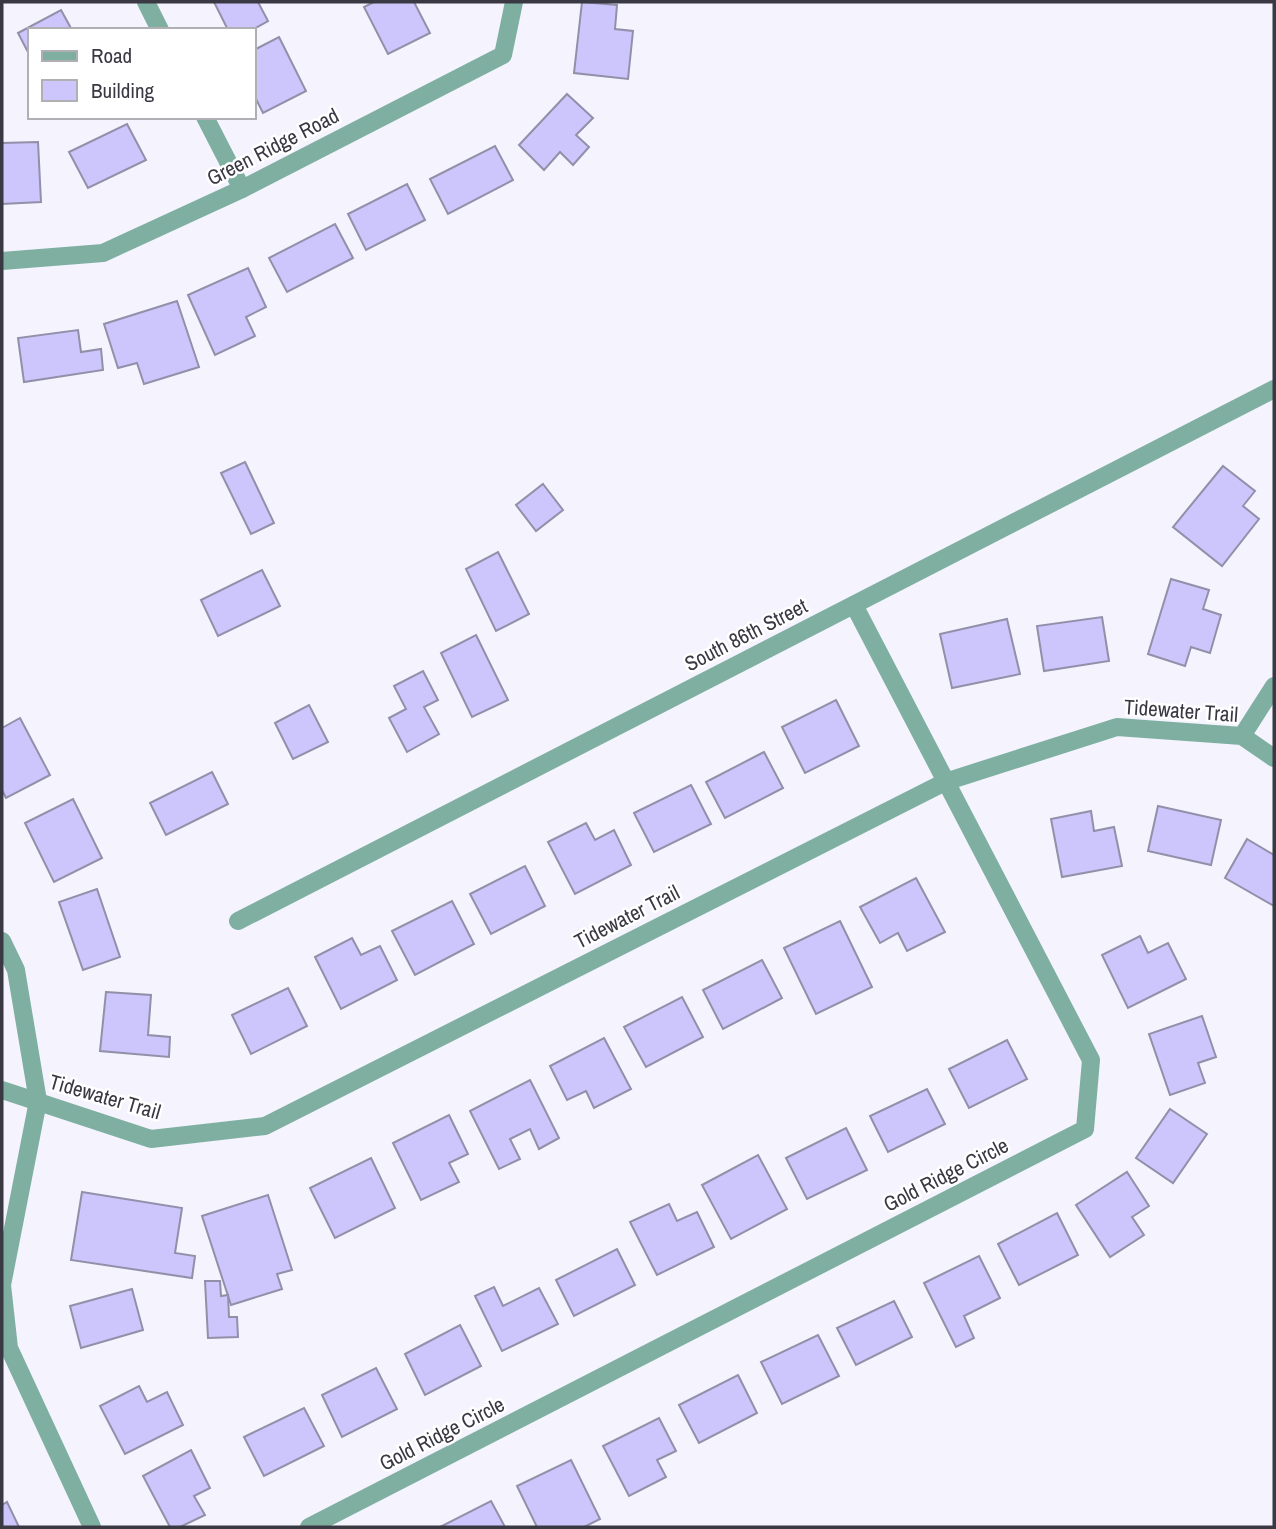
<svg xmlns="http://www.w3.org/2000/svg" width="1276" height="1529" font-family="'Archivo Narrow',sans-serif">
  <style>
    .building { fill: #ccc6fc; stroke: #928fa9; stroke-width: 2 }
    .lines { fill: none; stroke-linecap: round; stroke-linejoin: round }
    .minor { stroke: #7eafa0; stroke-width: 18 }
    .labels { text-anchor: middle; stroke-width: 5; stroke-linejoin: round; paint-order: stroke }
    .street-label { font-size: 21px; fill: #393843; stroke: #fff }
  </style>
  <rect width="100%" height="100%" fill="#f4f3fe"/>
  <g class="building">
    <polygon points="214,2 258,2 268,21 252,30 228,30"/>
    <polygon points="374,2 414,2 430,33 388,54 364,7"/>
    <polygon points="582,2 617,5 615,29 633,31 628,79 574,73"/>
    <polygon points="61,10 72,30 30,30 30,56 18,33"/>
    <polygon points="279,37 306,91 263,113 254,95 254,50"/>
    <polygon points="567,94 593,118 576,135 589,147 573,165 560,152 544,170 519,145"/>
    <polygon points="127,124 146,160 88,188 69,152"/>
    <polygon points="38,142 41,202 2,204 2,143"/>
    <polygon points="495,146 513,180 448,214 430,179"/>
    <polygon points="407,184 425,220 366,250 348,214"/>
    <polygon points="335,224 353,258 287,292 269,258"/>
    <polygon points="248,268 266,307 246,317 255,336 215,355 188,295"/>
    <polygon points="177,301 199,367 144,384 137,363 118,368 104,324"/>
    <polygon points="78,330 81,352 101,349 103,370 24,382 18,338"/>
    <polygon points="245,462 274,523 251,534 221,473"/>
    <polygon points="1223,466 1255,491 1243,506 1259,519 1222,566 1173,527"/>
    <polygon points="543,484 563,510 536,531 516,505"/>
    <polygon points="498,552 529,614 496,631 466,569"/>
    <polygon points="262,570 280,606 218,636 201,600"/>
    <polygon points="1171,579 1209,590 1203,609 1221,615 1210,653 1191,647 1185,666 1148,654"/>
    <polygon points="1102,617 1109,661 1044,671 1037,626"/>
    <polygon points="1007,619 1020,674 952,688 940,634"/>
    <polygon points="476,635 508,700 472,717 441,653"/>
    <polygon points="423,671 438,700 424,707 439,734 407,752 389,718 406,709 394,686"/>
    <polygon points="836,700 859,746 805,773 782,727"/>
    <polygon points="309,705 328,742 293,759 275,723"/>
    <polygon points="20,718 50,775 6,798 2,790 2,728"/>
    <polygon points="764,752 783,788 725,818 706,782"/>
    <polygon points="212,772 228,804 166,835 150,803"/>
    <polygon points="691,785 711,824 654,852 634,813"/>
    <polygon points="73,799 102,858 54,882 25,823"/>
    <polygon points="1158,806 1221,820 1211,865 1148,851"/>
    <polygon points="1091,811 1094,831 1114,827 1122,866 1062,877 1051,819"/>
    <polygon points="586,823 595,840 614,830 631,865 575,894 548,842"/>
    <polygon points="1247,839 1274,855 1274,906 1225,878"/>
    <polygon points="525,866 545,906 491,934 470,894"/>
    <polygon points="916,878 945,932 907,951 898,933 880,943 860,907"/>
    <polygon points="97,889 120,957 83,970 59,902"/>
    <polygon points="452,901 474,944 415,975 392,931"/>
    <polygon points="840,921 872,987 816,1014 784,948"/>
    <polygon points="1140,936 1148,953 1168,943 1186,979 1128,1008 1102,955"/>
    <polygon points="352,938 361,955 380,946 397,980 341,1009 315,957"/>
    <polygon points="762,960 782,998 723,1029 703,990"/>
    <polygon points="288,988 307,1026 251,1054 232,1015"/>
    <polygon points="106,992 151,995 148,1035 170,1037 169,1057 100,1051"/>
    <polygon points="682,997 703,1037 646,1067 624,1027"/>
    <polygon points="1202,1016 1216,1057 1198,1063 1205,1083 1170,1095 1149,1034"/>
    <polygon points="604,1038 631,1089 594,1108 586,1091 567,1100 550,1066"/>
    <polygon points="1007,1040 1027,1079 969,1108 949,1069"/>
    <polygon points="530,1080 559,1138 539,1149 530,1129 510,1139 520,1159 499,1169 470,1111"/>
    <polygon points="927,1089 945,1124 888,1152 870,1116"/>
    <polygon points="1170,1109 1207,1134 1173,1183 1136,1158"/>
    <polygon points="449,1115 468,1154 449,1163 459,1182 421,1200 393,1143"/>
    <polygon points="846,1128 867,1170 807,1199 786,1158"/>
    <polygon points="758,1155 787,1209 731,1239 702,1185"/>
    <polygon points="371,1158 395,1208 335,1238 310,1188"/>
    <polygon points="1127,1172 1149,1206 1132,1217 1144,1235 1110,1257 1076,1205"/>
    <polygon points="82,1192 182,1208 175,1253 195,1256 192,1278 71,1260"/>
    <polygon points="268,1195 292,1270 277,1274 282,1289 231,1305 202,1216"/>
    <polygon points="669,1204 677,1221 697,1212 714,1247 657,1275 630,1222"/>
    <polygon points="1057,1213 1078,1255 1019,1285 998,1244"/>
    <polygon points="617,1249 635,1285 574,1316 556,1280"/>
    <polygon points="979,1256 1000,1298 964,1316 974,1338 956,1347 924,1283"/>
    <polygon points="205,1281 220,1281 221,1296 228,1295 229,1317 237,1317 238,1337 208,1338"/>
    <polygon points="494,1287 503,1306 539,1288 558,1324 502,1351 475,1296"/>
    <polygon points="132,1289 143,1330 81,1348 70,1306"/>
    <polygon points="894,1301 912,1337 856,1365 837,1328"/>
    <polygon points="460,1325 481,1366 425,1395 405,1354"/>
    <polygon points="818,1335 839,1376 782,1404 761,1362"/>
    <polygon points="376,1368 397,1409 342,1437 322,1395"/>
    <polygon points="738,1375 757,1413 699,1443 679,1405"/>
    <polygon points="139,1386 147,1402 167,1392 183,1425 125,1454 100,1406"/>
    <polygon points="304,1408 324,1446 264,1476 244,1437"/>
    <polygon points="659,1418 676,1451 657,1460 666,1477 629,1496 603,1446"/>
    <polygon points="191,1450 210,1488 194,1496 205,1515 180,1527 170,1527 143,1476"/>
    <polygon points="571,1460 600,1519 584,1527 537,1527 517,1486"/>
    <polygon points="491,1501 505,1527 440,1527"/>
    <polygon points="7,1502 19,1527 2,1527 2,1505"/>
  </g>
  <g class="lines">
    <g class="minor">
      <polyline points="146,2 160,30"/>
      <polyline points="205,117 242,189"/>
      <polyline points="2,261 103,253 242,189 503,55 514,2"/>
      <polyline points="1242,736 1274,686"/>
      <polyline points="238,921 1274,389"/>
      <polyline points="2,941 16,970 38,1101 2,1285 9,1348 92,1527"/>
      <polyline points="2,1090 151,1139 265,1126 945,782 1117,727 1242,736 1274,758"/>
      <polyline points="309,1527 1085,1129 1091,1060 854,605"/>
    </g>
  </g>
  <g class="labels">
    <g class="street-label">
      <text transform="translate(273 147) rotate(-27)" y="7">Green Ridge Road</text>
      <text transform="translate(746 635) rotate(-27)" y="7">South 86th Street</text>
      <text transform="translate(1181 711) rotate(4)" y="7">Tidewater Trail</text>
      <text transform="translate(627 917) rotate(-27)" y="7">Tidewater Trail</text>
      <text transform="translate(105 1097) rotate(16)" y="7">Tidewater Trail</text>
      <text transform="translate(946 1175) rotate(-27)" y="7">Gold Ridge Circle</text>
      <text transform="translate(442 1434) rotate(-27)" y="7">Gold Ridge Circle</text>
    </g>
  </g>
  <rect width="1276" height="1529" fill="none" stroke="#393843" stroke-width="7"/>
  <rect x="28" y="28" width="228" height="91" fill="#ffffff" stroke="#b0afb4" stroke-width="2"/>
  <rect x="42" y="51" width="35" height="10" fill="#7eafa0" stroke="#b0afb4" stroke-width="2"/>
  <text x="91" y="63" font-size="21" fill="#393843">Road</text>
  <rect x="42" y="80" width="35" height="21" fill="#ccc6fc" stroke="#b0afb4" stroke-width="2"/>
  <text x="91" y="98" font-size="21" fill="#393843">Building</text>
</svg>
